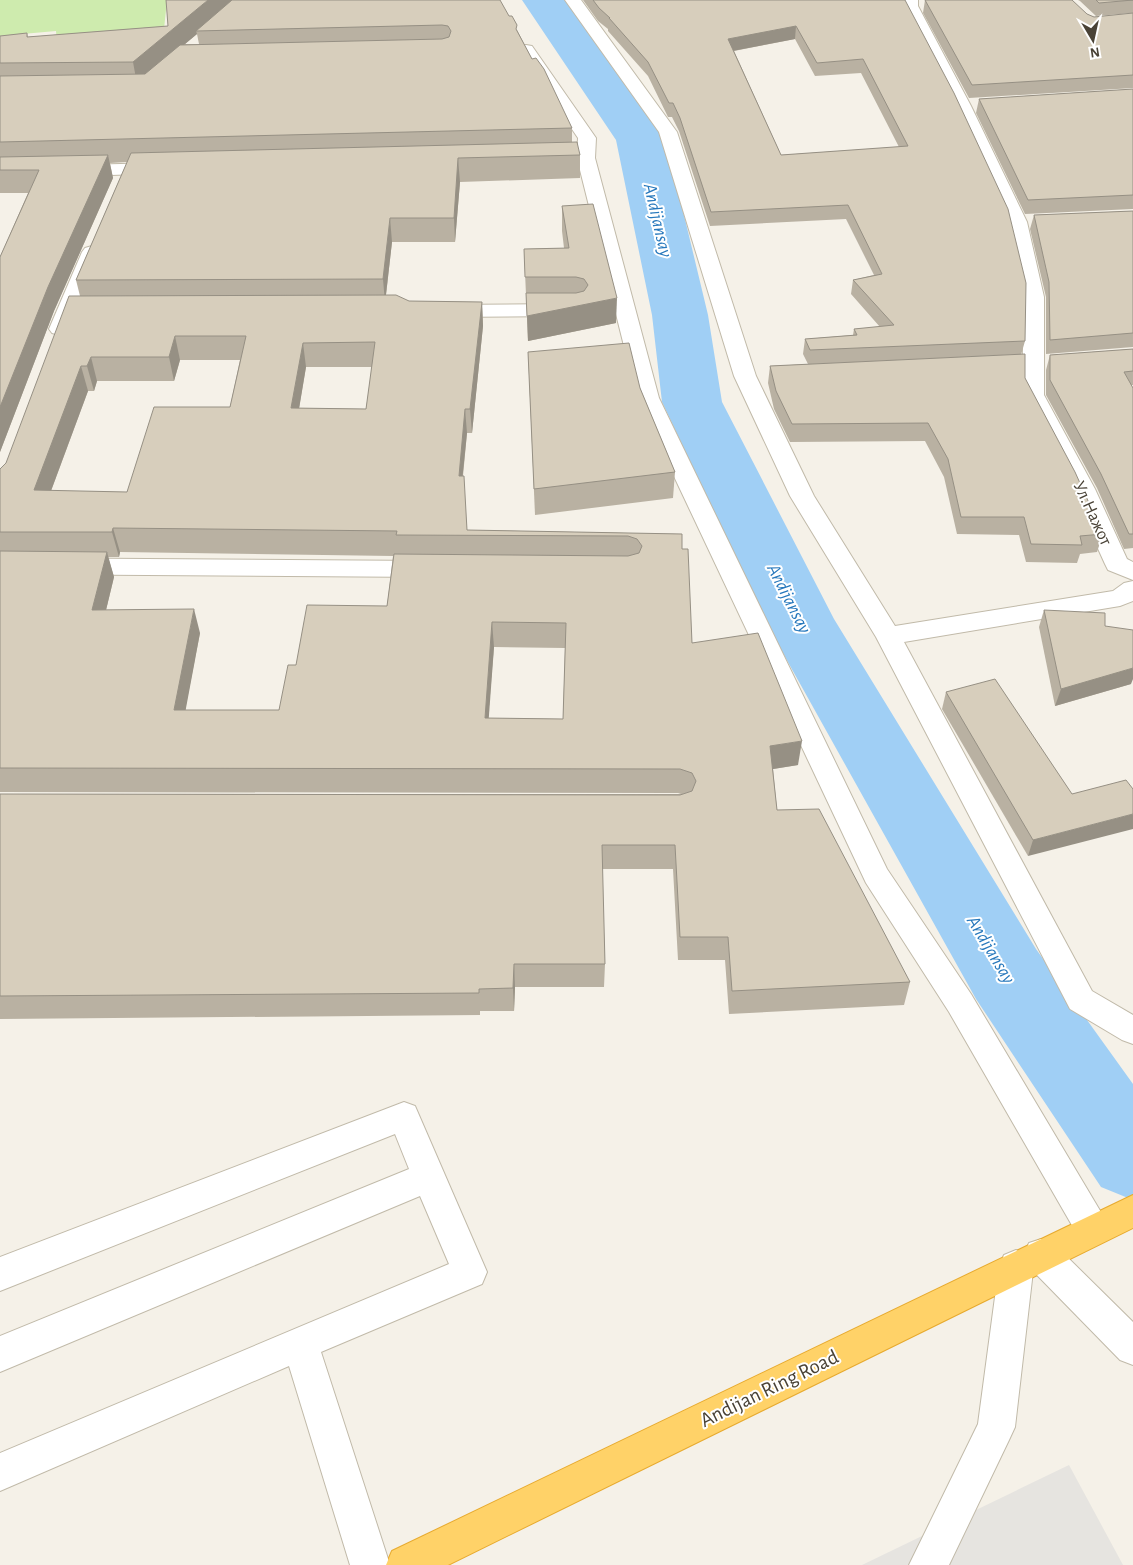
<svg xmlns="http://www.w3.org/2000/svg" width="1133" height="1565" font-family="'Alegreya Sans',sans-serif">
  <style>
    .green { fill: #ceebae }
    .parking { fill: #e6e4e0 }
    .lines { fill: none; stroke-linecap: round; stroke-linejoin: round }
    .river { fill: #a0cff5; fill-rule: evenodd }
    .minor-casing { stroke: #c1baa9; stroke-width: 2 }
    .highway-casing { stroke: #e7aa2f; stroke-width: 2 }
    .minor { fill: #fff; fill-rule: evenodd }
    .highway { fill: #ffd268; fill-rule: evenodd }
    .wall { fill: #b9b1a2; fill-rule: evenodd }
    .shaded-wall { fill: #969084 }
    .building { fill: #d7cebc; stroke: #969084; fill-rule: evenodd }
    .labels { text-anchor: middle; stroke-width: 4; stroke-linejoin: round; paint-order: stroke }
    .street-label { font-size: 18px; fill: #494236; stroke: #fff }
    .water-label { font-size: 19px; font-style: italic; fill: #2778bc; stroke: #fff }
    .near-street-label { font-size: 21px; fill: #494236; stroke: #fff }
  </style>
  <rect width="100%" height="100%" fill="#f5f1e8"/>
  <polygon class="green" points="0,0 167,0 162,49 58,57 56,31 0,36"/>
  <polygon class="parking" points="1069,1465 1123,1565 862,1565"/>
  <g class="lines">
    <polygon class="river" points="522,0 566,0 666,140 708,315 722,402 834,619 1036,949 1133,1084 1133,1200 1101,1187 976,999 765,621 662,402 652,315 616,140"/>
    <g class="minor-casing">
      <g id="minor">
        <polygon points="565,0 581,0 677,132 756,376 814,496 895,626 1113,591 1124,583 1133,581 1133,601 1120,606 904,642 1092,991 1133,1015 1133,1044 1122,1040 1070,1009 876,637 790,496 734,376 659,132"/>
        <polygon points="902,0 918,0 918,6 971,106 1027,222 1044,297 1044,395 1095,489 1127,559 1133,562 1133,580 1108,570 1105,564 1071,489 1022,395 1024,297 1007,222 953,106 902,6"/>
        <polygon points="526,45 532,46 596,138 595,158 659,398 887,869 971,994 1105,1219 1110,1230 1105,1241 1093,1246 1081,1241 949,1012 866,883 637,398 577,158 578,138 518,50 520,46"/>
        <polygon points="161,163 167,165 170,169 167,173 0,179 0,167"/>
        <polygon points="92,246 99,248 102,252 69,329 66,333 59,335 52,333 49,329 82,252 85,248"/>
        <polygon points="564,304 571,306 574,310 571,314 564,316 445,317 438,315 435,311 438,307 445,305"/>
        <polygon points="0,558 428,561 437,563 440,569 437,575 428,577 0,574"/>
        <polygon points="404,1102 415,1106 487,1272 482,1284 321,1352 390,1565 350,1565 289,1366 0,1491 0,1453 449,1264 420,1196 0,1372 0,1336 409,1169 395,1134 0,1291 0,1257"/>
        <polygon points="1041,1239 1053,1243 1133,1322 1133,1365 1120,1360 1033,1271 1015,1427 1009,1440 949,1565 909,1565 978,1424 999,1267 1004,1255 1016,1250 1024,1254 1029,1243"/>
      </g>
    </g>
    <g class="highway-casing">
      <polygon id="highway" points="1133,1195 1133,1228 448,1565 386,1565 392,1551"/>
    </g>
    <use href="#minor" class="minor"/>
    <use href="#highway" class="highway"/>
  </g>
  <g class="wall">
    <path d="M166,0L517,30L532,59L572,128V143L580,155V178L460,182L455,242H392L386,295L409,301L482,302L483,326L472,433H467L463,476L467,530L682,534V549L692,643L798,765L773,769L777,810L910,982L904,1005L729,1014L725,960H678L673,869H602L605,964L604,987H515L514,1011H480V1015L0,1019V794H681L678,793L0,792V469L6,463L80,296L76,280L127,162L110,163L113,178L54,311L0,452V257L28,193H0V36L27,33L28,37L168,26ZM197,34L199,44H185ZM180,360H240L230,407L127,492L51,491L88,391H94L97,381H174ZM306,367H372L366,409L299,408ZM120,552L393,556L387,606L296,665L279,710H185L200,633L106,610L114,577L108,557H119ZM494,647L565,648L563,719L488,718Z"/>
    <path d="M583,0H905L1025,341L1021,355L1025,378L1103,534L1097,552L1080,554L1077,563L1026,562L1019,535L957,534L944,477L925,441L790,442L774,409L768,383L770,366L808,364L803,354L805,339L853,335L854,329L880,327L851,294L853,280L874,275L846,219L710,226L679,131L672,117H668L648,76L608,31V29L598,21ZM795,39L815,76L861,73L899,147L781,155L734,51Z"/>
    <polygon points="925,0 1087,14 1094,17 1133,13 1133,88 969,98 923,13"/>
    <polygon points="1078,0 1133,0 1133,13 1096,16 1080,1"/>
    <polygon points="1133,89 1133,209 1025,214 976,113 979,99"/>
    <polygon points="562,206 616,323 528,341 524,249 564,248 562,231"/>
    <polygon points="1133,211 1133,347 1046,354 1046,297 1030,229 1034,215"/>
    <polygon points="1133,349 1133,385 1131,385 1133,388 1133,548 1124,549 1097,488 1046,395 1046,370 1050,355"/>
    <polygon points="528,352 640,388 675,472 673,498 535,515"/>
    <polygon points="1044,610 1105,626 1131,684 1055,706 1039,627"/>
    <polygon points="946,692 1072,794 1028,856 942,709"/>
  </g>
  <g class="shaded-wall">
    <polygon points="208,0 238,0 196,31 197,34 137,84 133,62"/>
    <polygon points="796,26 795,39 727,52 728,39"/>
    <polygon points="108,155 113,178 54,311 0,452 0,407 48,287"/>
    <polygon points="458,158 460,182 455,242 454,218"/>
    <polygon points="390,218 392,242 385,303 383,279"/>
    <polygon points="617,298 616,323 528,341 527,316"/>
    <polygon points="482,302 483,326 472,433 470,409"/>
    <polygon points="175,336 180,360 174,381 169,357"/>
    <polygon points="303,343 306,367 295,433 291,408"/>
    <polygon points="91,357 97,381 94,391 87,366"/>
    <polygon points="81,366 88,391 42,515 34,490"/>
    <polygon points="465,409 467,433 460,501 459,476"/>
    <polygon points="113,528 120,552 119,557 112,532"/>
    <polygon points="107,552 114,577 100,635 92,610"/>
    <polygon points="194,609 200,633 181,735 174,710"/>
    <polygon points="492,622 494,647 487,742 485,718"/>
    <polygon points="1133,668 1133,679 1131,684 1055,706 1061,689"/>
    <polygon points="802,741 798,765 767,770 770,746"/>
    <polygon points="1133,814 1133,829 1028,856 1033,840"/>
    <polygon points="514,964 515,987 514,1011 513,988"/>
  </g>
  <g class="building">
    <polygon points="166,0 208,0 133,62 0,63 0,36 27,33 27,37 168,26"/>
    <polygon points="232,0 500,0 509,16 512,16 517,25 516,29 532,59 536,58 544,69 572,128 0,142 0,76 145,74 180,45 442,39 449,37 451,31 448,26 442,25 196,31"/>
    <path d="M593,0H905L954,93L1008,209L1026,283L1025,341L810,350L805,339L857,335L854,329L894,325L853,280L882,274L848,205L711,212L680,118L673,103H669L648,62L609,18H610L599,8ZM796,26L817,63L863,59L908,146L781,155L728,39Z"/>
    <polygon points="925,0 1072,0 1087,14 1094,17 1133,13 1133,75 972,85"/>
    <polygon points="1096,0 1133,0 1099,3"/>
    <polygon points="1133,89 1133,195 1028,200 979,99"/>
    <polygon points="577,142 580,155 458,158 454,218 390,218 383,279 76,280 131,153"/>
    <polygon points="108,155 48,287 0,407 0,257 39,170 0,170 0,157"/>
    <polygon points="593,204 617,298 527,316 526,293 576,293 584,291 588,285 584,279 576,277 525,277 524,249 569,248 562,206"/>
    <polygon points="1133,211 1133,333 1050,340 1049,282 1034,215"/>
    <path d="M396,295L409,301L482,302L470,409H465L459,476H464L467,530L682,534V549H688L692,643L758,633L802,741L770,746L777,810L819,809L910,982L732,991L728,937H680L675,845H602L605,964H514L513,988L479,989V993L0,996V794L680,795L692,791L696,781L692,773L680,769L0,768V551L107,552L92,610L194,609L174,710H279L288,665H296L307,605L387,606L394,554L628,556L639,553L642,546L637,539L628,536L396,535L397,531L113,528L112,532H0V469L6,463L69,296ZM175,336H246L230,407H154L127,492L34,490L81,366H87L91,357H169ZM375,342L366,409L291,408L303,343ZM492,622L566,623L563,719L485,718Z"/>
    <polygon points="629,343 640,388 675,472 534,489 528,352"/>
    <polygon points="1133,349 1133,371 1124,372 1133,388 1133,534 1129,534 1101,474 1050,380 1050,355"/>
    <polygon points="1025,354 1025,378 1075,472 1103,534 1080,536 1082,545 1031,544 1024,517 961,517 948,459 928,423 792,424 776,391 770,366"/>
    <polygon points="1044,610 1105,613 1105,626 1133,630 1133,668 1061,689"/>
    <polygon points="995,679 1072,794 1126,780 1133,789 1133,814 1033,840 946,692"/>
  </g>
  <g class="labels">
    <g class="street-label">
      <text transform="translate(1093 513) rotate(65)" y="6">Ул.Нажот</text>
    </g>
    <g class="water-label">
      <text transform="translate(659 220) rotate(77)" y="7">Andijansay</text>
      <text transform="translate(790 598) rotate(63)" y="7">Andijansay</text>
      <text transform="translate(992 949) rotate(59)" y="7">Andijansay</text>
    </g>
    <g class="near-street-label">
      <text transform="translate(769 1388) rotate(-26)" y="7">Andijan Ring Road</text>
    </g>
  </g>
  <g transform="translate(1093 40) rotate(171)" stroke="#ffffff" stroke-width="4" paint-order="stroke">
  <path d="M0-4L9 19L0 12L-9 19Z" fill="#494236"/>
  <text y="-8" font-size="14" font-weight="bold" text-anchor="middle" fill="#494236">N</text>
  </g>
</svg>
